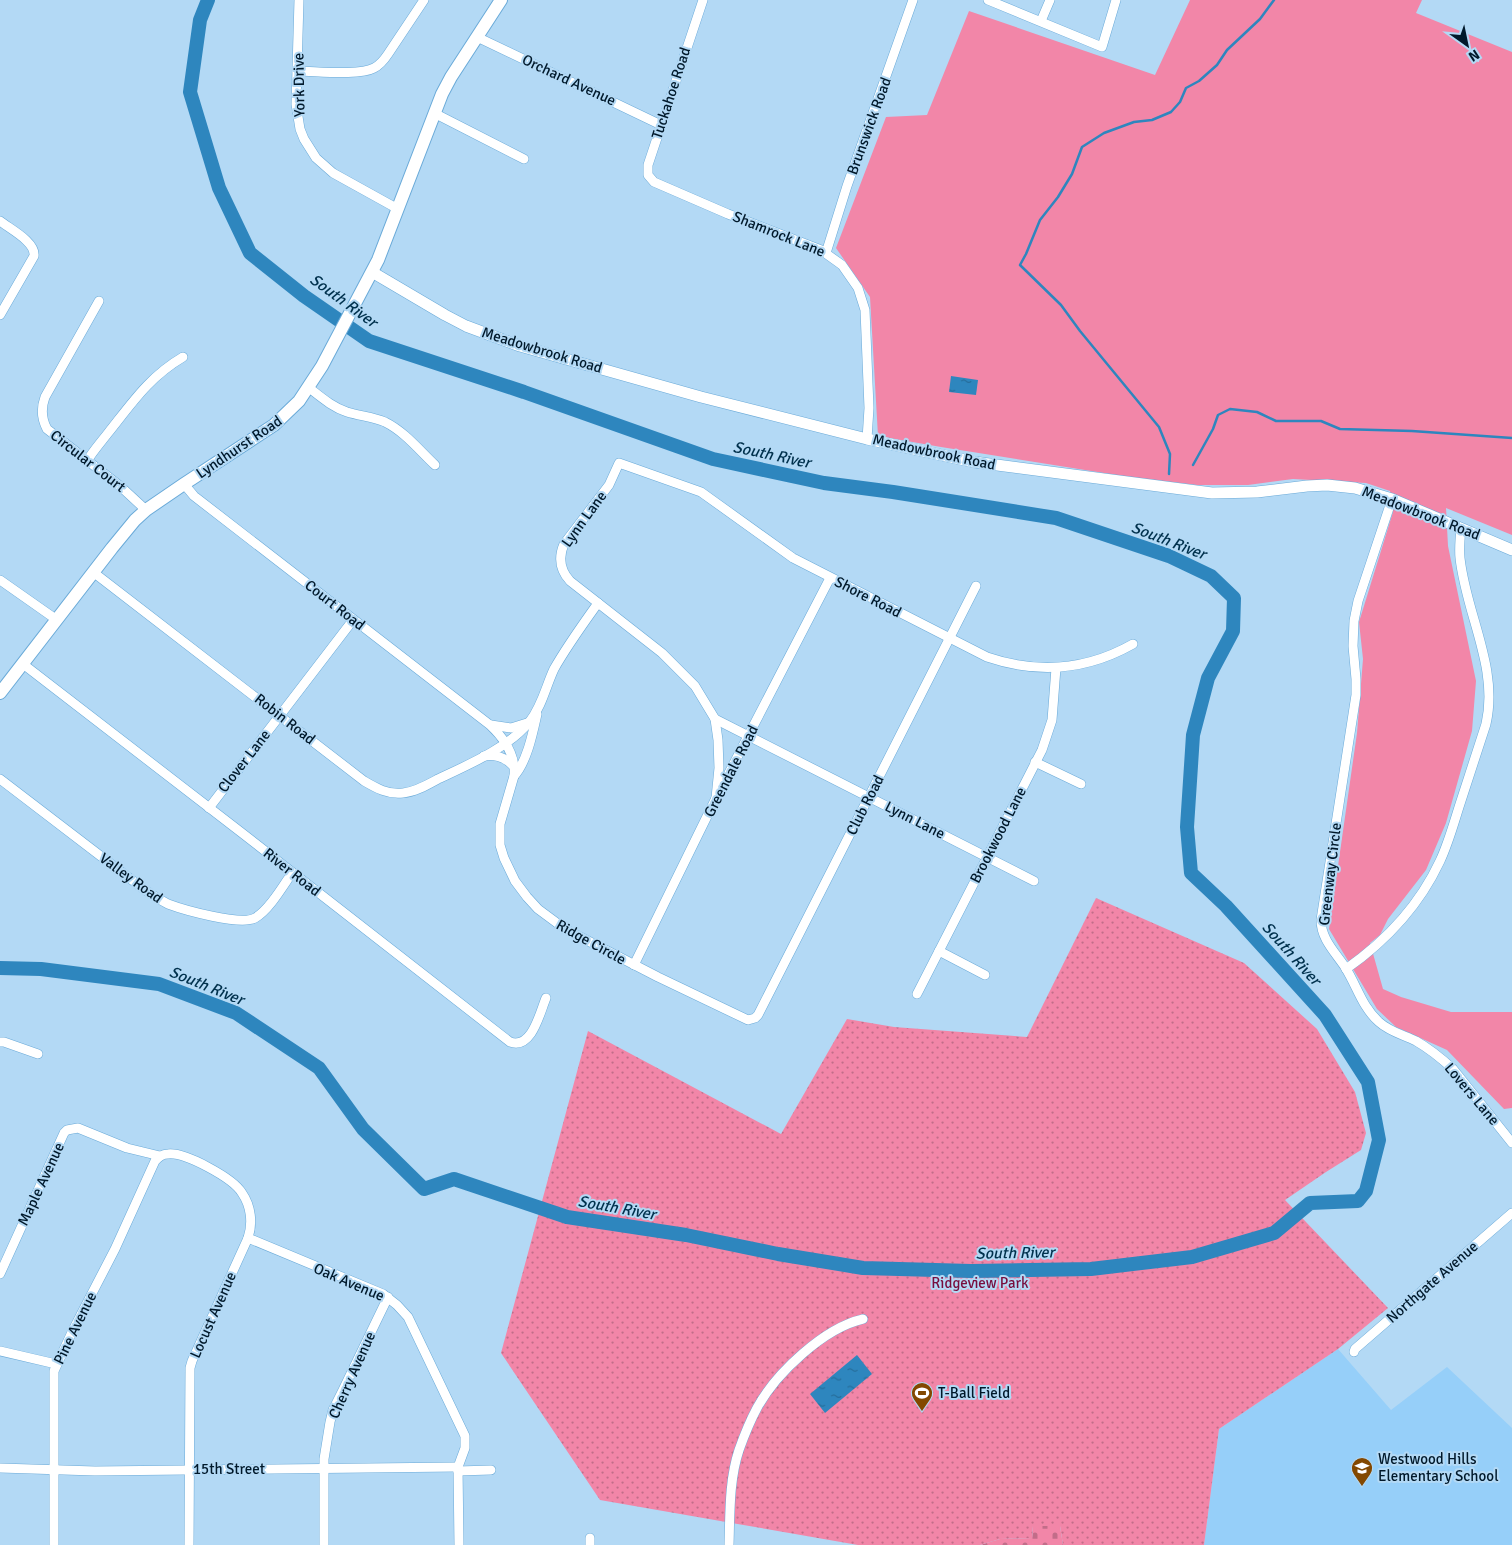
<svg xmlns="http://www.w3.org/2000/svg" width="1512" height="1545" font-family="Signika,sans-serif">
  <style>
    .built { fill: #96cff9 }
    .green { fill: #f286a8 }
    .cemetery { fill: url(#cemetery-stones) }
    .park { fill: url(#park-dots) }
    .water { fill: url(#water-ripples) }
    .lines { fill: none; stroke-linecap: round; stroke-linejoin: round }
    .stream { stroke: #2e86be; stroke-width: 2.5 }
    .river { stroke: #2e86be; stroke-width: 14 }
    .minor-casing { stroke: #6aaad8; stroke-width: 10 }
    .tertiary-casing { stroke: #6aaad8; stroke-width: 12 }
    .secondary-casing { stroke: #6aaad8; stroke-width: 14 }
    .minor { stroke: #fff; stroke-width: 9 }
    .tertiary { stroke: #fff; stroke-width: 11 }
    .secondary { stroke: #fff; stroke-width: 12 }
    .labels { text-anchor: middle; stroke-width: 4; stroke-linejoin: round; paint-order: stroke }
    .street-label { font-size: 15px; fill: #00192b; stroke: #b3d9f5 }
    .park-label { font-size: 15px; fill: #780d3d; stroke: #b3d9f5 }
    .poi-label { font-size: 15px; fill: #00192b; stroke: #b3d9f5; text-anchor: start }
    .water-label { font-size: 16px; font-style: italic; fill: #00314d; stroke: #b3d9f5 }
  </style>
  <defs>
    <pattern id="cemetery-stones" width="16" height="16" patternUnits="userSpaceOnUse" patternTransform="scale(1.25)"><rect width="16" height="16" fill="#f286a8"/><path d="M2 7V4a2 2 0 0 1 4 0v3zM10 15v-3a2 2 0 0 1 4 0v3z" fill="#c26d89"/></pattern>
    <pattern id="park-dots" width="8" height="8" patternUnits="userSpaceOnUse" patternTransform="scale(1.25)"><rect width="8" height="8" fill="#f286a8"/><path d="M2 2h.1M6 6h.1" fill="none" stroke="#c26d89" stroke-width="1.8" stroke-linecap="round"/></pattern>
    <pattern id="water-ripples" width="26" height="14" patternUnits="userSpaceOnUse" patternTransform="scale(1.25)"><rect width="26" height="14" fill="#2e86be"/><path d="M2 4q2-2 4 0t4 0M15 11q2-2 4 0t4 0" fill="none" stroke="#256d9b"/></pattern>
  </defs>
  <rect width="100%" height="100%" fill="#b3d9f5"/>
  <polygon class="built" points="1338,1349 1391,1410 1447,1367 1512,1428 1512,1545 1204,1545 1219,1429"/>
  <polygon class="green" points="1190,0 1422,0 1416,13 1512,52 1512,535 1446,508 1448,546 1476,681 1472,731 1446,823 1426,870 1388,919 1380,935 1370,943 1383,989 1401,997 1451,1012 1512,1012 1512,1108 1504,1109 1447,1050 1396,1027 1377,1009 1329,929 1357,733 1363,659 1359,622 1393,512 1390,491 1366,483 1293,479 1248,485 1197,485 1129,477 941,447 878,436 870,297 836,248 886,117 927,115 969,11 1155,75"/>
  <polygon class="cemetery" points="1033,1526 1060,1526 1063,1545 980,1545 1000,1539 1032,1538"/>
  <polygon class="park" points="1096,898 1244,963 1317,1029 1355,1092 1366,1133 1361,1150 1326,1172 1285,1200 1388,1308 1338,1349 1219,1429 1204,1545 1063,1545 1060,1526 1033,1526 1032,1538 1000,1539 980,1545 858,1545 600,1500 501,1353 588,1031 781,1134 847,1019 894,1027 1027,1037"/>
  <g class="water">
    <polygon points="951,376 978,380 976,395 949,392"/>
    <polygon points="857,1355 872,1374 825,1413 810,1394"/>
  </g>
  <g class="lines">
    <g class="stream">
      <polyline points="1193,465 1213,429 1218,415 1230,409 1257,412 1276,421 1321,421 1340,429 1412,431 1512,438"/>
      <polyline points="1169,474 1170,454 1159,427 1080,331 1061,305 1020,265 1026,254 1040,220 1058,197 1072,174 1082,147 1104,133 1134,122 1152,120 1171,112 1180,102 1186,88 1199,81 1217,65 1227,50 1260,19 1274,0"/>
    </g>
    <polyline class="river" points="0,968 41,969 159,984 236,1013 319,1068 363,1129 424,1189 454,1179 567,1217 686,1235 778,1254 863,1268 971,1271 1091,1269 1192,1257 1274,1233 1310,1203 1358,1201 1366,1191 1379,1140 1368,1082 1325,1015 1226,906 1191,873 1187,827 1193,735 1208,678 1233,631 1234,598 1211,576 1169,556 1056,518 893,492 824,483 713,459 524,392 369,341 304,296 250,253 219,188 190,92 200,20 208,0"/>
    <g class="minor-casing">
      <g id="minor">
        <polyline points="299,0 296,104 300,129 304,139 316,158 333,173 398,209"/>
        <polyline points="703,0 648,165 648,175 654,182 728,214 821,250 842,265 858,288 865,310 869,408 867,439"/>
        <polyline points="988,0 1102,47 1116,0"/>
        <polyline points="1041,21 1050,0"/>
        <polyline points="477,37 661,125"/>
        <path d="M297,71C316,71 359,76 374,68C380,65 384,60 388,54L424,0"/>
        <polyline points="434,113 524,159"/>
        <path d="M0,221C10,229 36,242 34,256L0,315"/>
        <polyline points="826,253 847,186 913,0"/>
        <path d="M99,301L45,397C41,408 41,418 47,429L120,486L146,510"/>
        <path d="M308,387C321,397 332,407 347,412C360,416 373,417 385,422C405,432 419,450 435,465"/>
        <path d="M87,461C93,451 101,442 108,433C132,403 149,377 183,357"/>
        <path d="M184,484L194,496L490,725C505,739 516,756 514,776L500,824V845L504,858L515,881L527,897L538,909L565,929L658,977L748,1020L755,1018L758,1015L976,586"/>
        <path d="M1392,499L1358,601L1354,621L1353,646L1356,679V695L1321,920C1321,939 1335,952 1345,967C1357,986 1362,1007 1379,1022C1390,1032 1404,1035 1416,1041C1430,1049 1442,1059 1453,1069L1512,1143"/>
        <path d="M93,572L364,781C376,788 388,795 403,793C415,792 427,785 438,779C468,765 510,747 530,721C542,706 546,686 554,669C567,646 583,624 598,603"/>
        <polyline points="0,580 57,620"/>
        <path d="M23,664L242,833L510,1042C532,1050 540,1012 546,998"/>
        <polyline points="715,719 1034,881"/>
        <polyline points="491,725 511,728 527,723"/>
        <path d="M484,756C497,754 507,758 515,768"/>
        <polyline points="1035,762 1081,784"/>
        <path d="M514,776C527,762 533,732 537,714"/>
        <path d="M0,779L145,890C152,895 160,900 168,904C184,910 241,926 255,918C269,910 283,886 292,873"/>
        <path d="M716,798L719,768L718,740L715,719L695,686L662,653L570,581C560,570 558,558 564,544L609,485L619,463L701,492L793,558L987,657C1037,674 1087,670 1133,644"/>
        <polyline points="209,808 353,620"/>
        <polyline points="939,951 985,975"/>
        <polyline points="634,965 716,798 830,578"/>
        <path d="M1346,969C1386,941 1419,906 1440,861C1448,844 1453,826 1459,807C1468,780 1477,752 1486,724C1499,668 1466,614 1460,558C1459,548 1460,538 1461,528"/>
        <polyline points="917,994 1042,750 1052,720 1056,668"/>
        <polyline points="0,1042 4,1042 38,1054"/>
        <polyline points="248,1238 383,1294 397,1305 408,1317 465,1436 465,1448 458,1467 459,1545"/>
        <polyline points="0,1274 64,1133 67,1130 78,1128 127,1148 160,1156"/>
        <polyline points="0,1351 56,1364"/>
        <polyline points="1354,1352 1355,1349 1512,1213"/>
        <polyline points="0,1468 95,1471 458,1467"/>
        <polyline points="458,1471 491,1470"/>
        <polyline points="590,1538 590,1545"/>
        <path d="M54,1545V1371L73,1330L115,1249L155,1161C159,1157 162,1154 168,1154C185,1152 233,1178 242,1193C251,1206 253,1223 248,1238L192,1361L190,1368L189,1545"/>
        <polyline points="324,1545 324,1459 330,1422 333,1410 343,1390 388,1297"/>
        <path d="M729,1545C730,1514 729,1480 739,1450C744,1436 750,1421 757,1408C776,1373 824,1328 863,1319"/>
      </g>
    </g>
    <g class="tertiary-casing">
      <polyline id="tertiary" points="372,272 445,315 466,326 520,346 701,397 867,439 974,462 1212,493 1257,492 1307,486 1327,485 1355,488 1392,499 1512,550"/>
    </g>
    <g class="secondary-casing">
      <polyline id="secondary" points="0,693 112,548 135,520 146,510 184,484 274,425 299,401 322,366 378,260 442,94 451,77 501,0"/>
    </g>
    <use href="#minor" class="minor"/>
    <use href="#tertiary" class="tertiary"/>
    <use href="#secondary" class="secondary"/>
  </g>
  <defs>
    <g id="stadium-pin" transform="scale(1.125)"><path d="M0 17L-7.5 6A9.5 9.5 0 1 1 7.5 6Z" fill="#834800" stroke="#b3d9f5"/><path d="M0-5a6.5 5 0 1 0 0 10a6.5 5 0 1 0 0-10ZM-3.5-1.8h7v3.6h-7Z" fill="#fff"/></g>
    <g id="school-pin" transform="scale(1.125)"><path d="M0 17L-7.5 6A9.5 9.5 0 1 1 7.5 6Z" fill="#834800" stroke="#b3d9f5"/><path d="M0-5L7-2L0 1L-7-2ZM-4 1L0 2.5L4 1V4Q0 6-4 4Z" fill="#fff"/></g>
  </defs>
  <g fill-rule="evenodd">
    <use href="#stadium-pin" x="922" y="1393"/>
    <use href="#school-pin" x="1362" y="1468"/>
  </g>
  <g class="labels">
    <g class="street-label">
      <text transform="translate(569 80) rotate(25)" y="5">Orchard Avenue</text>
      <text transform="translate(299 85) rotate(-91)" y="5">York Drive</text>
      <text transform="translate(671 93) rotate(-72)" y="5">Tuckahoe Road</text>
      <text transform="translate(869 126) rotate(-70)" y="5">Brunswick Road</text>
      <text transform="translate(779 234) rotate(22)" y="5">Shamrock Lane</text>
      <text transform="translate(542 350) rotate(17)" y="5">Meadowbrook Road</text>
      <text transform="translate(239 447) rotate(-34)" y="5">Lyndhurst Road</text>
      <text transform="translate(934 452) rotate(12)" y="5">Meadowbrook Road</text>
      <text transform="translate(88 461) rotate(38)" y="5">Circular Court</text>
      <text transform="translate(1421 513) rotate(21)" y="5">Meadowbrook Road</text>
      <text transform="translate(584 519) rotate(-54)" y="5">Lynn Lane</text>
      <text transform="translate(868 597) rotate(27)" y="5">Shore Road</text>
      <text transform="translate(335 605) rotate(38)" y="5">Court Road</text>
      <text transform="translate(285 719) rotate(38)" y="5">Robin Road</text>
      <text transform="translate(244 761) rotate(-52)" y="5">Clover Lane</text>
      <text transform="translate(731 771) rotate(-63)" y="5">Greendale Road</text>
      <text transform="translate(865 805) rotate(-63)" y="5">Club Road</text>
      <text transform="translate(915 820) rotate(27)" y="5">Lynn Lane</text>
      <text transform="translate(998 835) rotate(-63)" y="5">Brookwood Lane</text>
      <text transform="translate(292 872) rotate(38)" y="5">River Road</text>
      <text transform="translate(1330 874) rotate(-83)" y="5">Greenway Circle</text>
      <text transform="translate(131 878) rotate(36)" y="5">Valley Road</text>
      <text transform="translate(591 942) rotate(29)" y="5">Ridge Circle</text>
      <text transform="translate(1472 1094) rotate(50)" y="5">Lovers Lane</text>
      <text transform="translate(41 1184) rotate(-65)" y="5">Maple Avenue</text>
      <text transform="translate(349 1282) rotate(23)" y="5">Oak Avenue</text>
      <text transform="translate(1432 1282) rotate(-41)" y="5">Northgate Avenue</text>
      <text transform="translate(213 1315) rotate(-66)" y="5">Locust Avenue</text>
      <text transform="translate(75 1328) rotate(-64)" y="5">Pine Avenue</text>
      <text transform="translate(352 1375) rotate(-66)" y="5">Cherry Avenue</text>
      <text x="229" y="1474">15th Street</text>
    </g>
    <g class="park-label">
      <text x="980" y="1288">Ridgeview Park</text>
    </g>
    <g class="poi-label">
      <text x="938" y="1398">T-Ball Field</text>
      <text x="1378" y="1464">Westwood Hills<tspan x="1378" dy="17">Elementary School</tspan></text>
    </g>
    <g class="water-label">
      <text transform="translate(344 300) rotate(36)" y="6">South River</text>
      <text transform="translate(772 454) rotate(12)" y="6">South River</text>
      <text transform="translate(1169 540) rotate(21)" y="6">South River</text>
      <text transform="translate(1292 953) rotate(48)" y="6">South River</text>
      <text transform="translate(207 985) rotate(22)" y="6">South River</text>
      <text transform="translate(617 1207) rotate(10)" y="6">South River</text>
      <text transform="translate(1015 1252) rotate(-1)" y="6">South River</text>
    </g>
  </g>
  <g transform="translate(1467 45) rotate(147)" stroke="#b3d9f5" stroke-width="4" paint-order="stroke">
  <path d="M0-4L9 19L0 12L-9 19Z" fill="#00192b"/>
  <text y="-8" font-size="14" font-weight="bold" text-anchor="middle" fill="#00192b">N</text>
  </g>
</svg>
